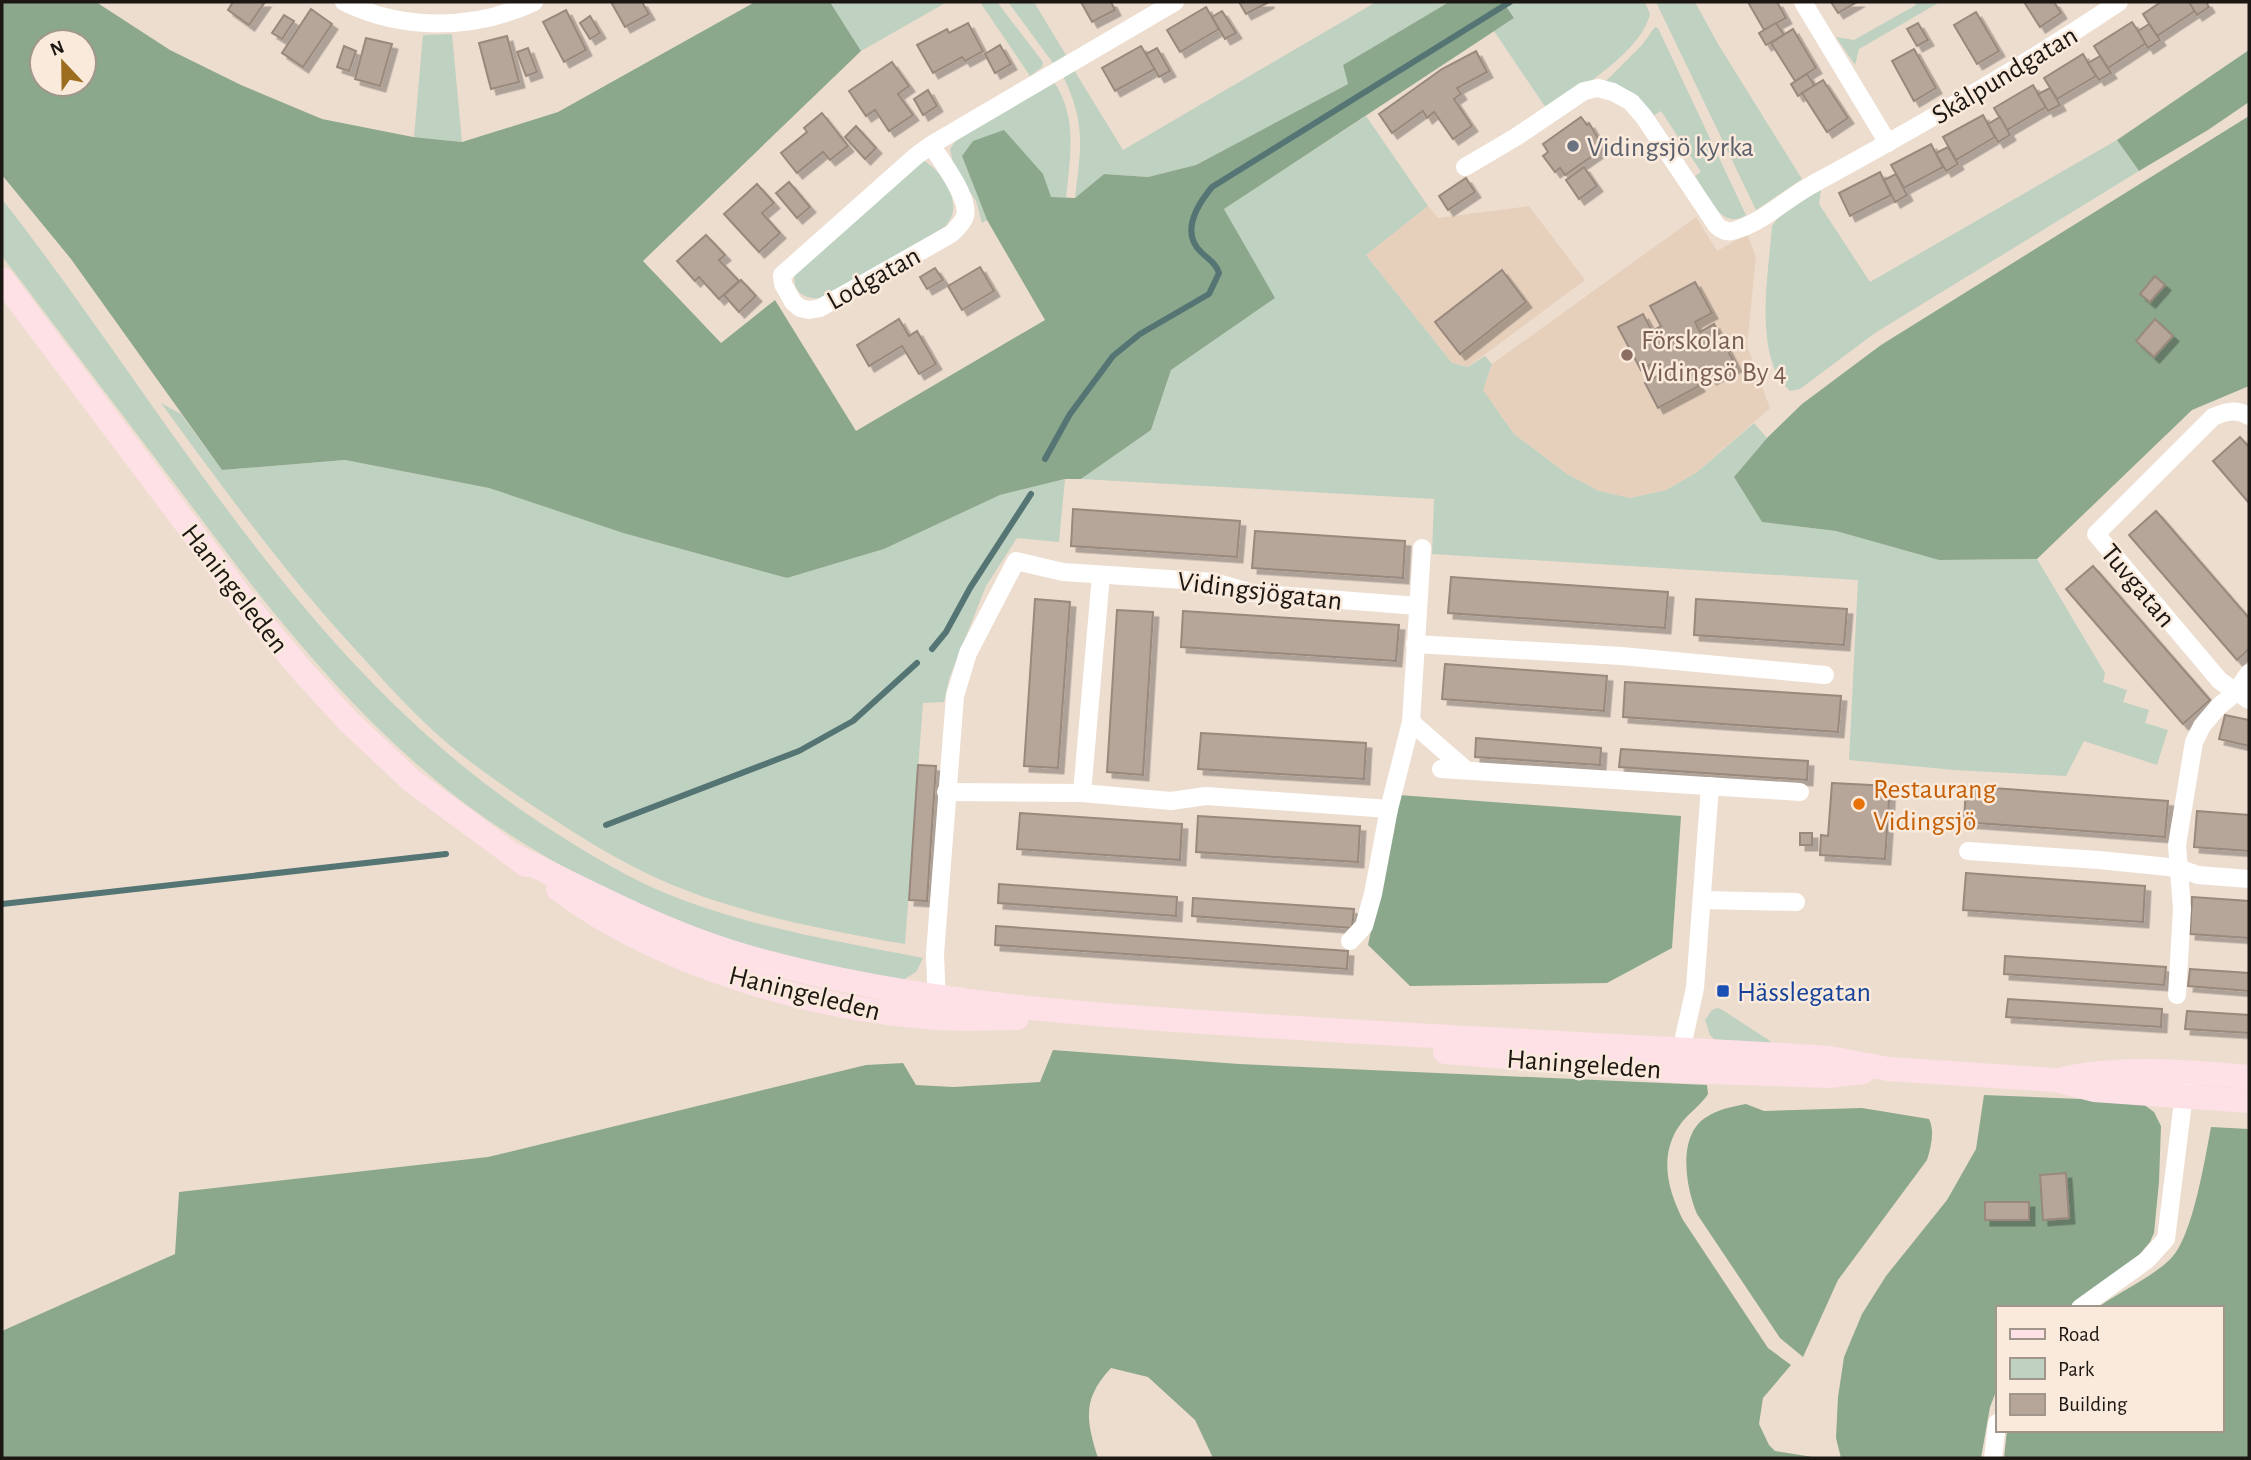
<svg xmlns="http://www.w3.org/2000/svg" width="2251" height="1460" font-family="'Alegreya Sans',sans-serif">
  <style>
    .built { fill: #e6d0bc }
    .green { fill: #bfd1c0 }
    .forest { fill: #8ba88d; fill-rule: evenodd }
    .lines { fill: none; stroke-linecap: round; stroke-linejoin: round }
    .stream { stroke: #557474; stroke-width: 6 }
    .building { fill: #b6a599; stroke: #99897d; stroke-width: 2; filter: url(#shadow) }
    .street { stroke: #fff; stroke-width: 18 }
    .secondary { stroke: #fee0e7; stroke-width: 24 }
    .worship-dot { fill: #6b7280; stroke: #faeadc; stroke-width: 2.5 }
    .education-dot { fill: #8d6e63; stroke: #faeadc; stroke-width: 2.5 }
    .food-dot { fill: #e8710a; stroke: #faeadc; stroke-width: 2.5 }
    .transit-dot { fill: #1a4fb4; stroke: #faeadc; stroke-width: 2.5 }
    .labels { text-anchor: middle; stroke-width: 5; stroke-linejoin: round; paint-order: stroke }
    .street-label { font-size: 28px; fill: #1c1712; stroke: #faeadc }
    .worship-label { font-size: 28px; fill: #5b616d; stroke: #faeadc; text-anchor: start }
    .education-label { font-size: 28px; fill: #785e54; stroke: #faeadc; text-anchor: start }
    .food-label { font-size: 28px; fill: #c56008; stroke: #faeadc; text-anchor: start }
    .transit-label { font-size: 28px; fill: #164399; stroke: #faeadc; text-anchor: start }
  </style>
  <defs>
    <filter id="shadow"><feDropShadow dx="5.5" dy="5.5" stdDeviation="0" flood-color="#0004"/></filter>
  </defs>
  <rect width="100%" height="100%" fill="#edddcf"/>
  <g class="built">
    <polygon points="1428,206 1438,218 1529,206 1585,280 1468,367 1452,363 1366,255"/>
    <polygon points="1696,217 1717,251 1747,234 1756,257 1747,346 1770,408 1696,473 1666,490 1630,498 1599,491 1567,474 1514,434 1483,390 1492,364"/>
  </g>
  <g class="green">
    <polygon points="830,2 947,2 861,51"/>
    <polygon points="980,2 997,2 1043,62 1042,67 1030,76"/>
    <polygon points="1008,2 1034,2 1066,55 1053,63"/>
    <path d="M1376,2H1449L1343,65L1348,84L1196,165L1148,177L1104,174L1075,198C1081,147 1086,124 1063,76L1074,70L1123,150Z"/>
    <path d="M1503,2H1645L1650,14C1641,52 1579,89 1548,111L1494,31L1514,18Z"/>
    <polygon points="1656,2 1695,2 1718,44 1802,179 1756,210"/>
    <polygon points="1914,2 1940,2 1859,49 1855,65 1836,37 1854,40 1916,5"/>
    <path d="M1655,27L1658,28L1746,215C1721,232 1707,193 1695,176L1701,172L1661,111L1650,118L1606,81L1642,45Z"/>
    <polygon points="452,34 462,142 414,137 423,35"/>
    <path d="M1054,82C1078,117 1070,158 1066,198L1050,197L1043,174L962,156L987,220L982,223L976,201L954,168L950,149L959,136Z"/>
    <polygon points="1366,116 1428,206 1366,255 1452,363 1468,367 1485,356 1492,364 1483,390 1514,434 1567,474 1599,491 1630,498 1666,490 1696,473 1754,423 1767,438 1734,477 1762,522 1836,531 1939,560 2037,559 2105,673 2103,682 2127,690 2123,702 2149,710 2145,723 2168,730 2157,765 2084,741 2066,776 1954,770 1849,760 1858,580 1432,554 1434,499 1081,479 1151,430 1171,370 1274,298 1224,209"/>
    <path d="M2117,140L2139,171L1875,333L1800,389L1790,391C1752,358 1769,271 1772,226L1782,212L1821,190L1819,204L1870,282Z"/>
    <path d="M924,161C939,169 955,192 953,210C953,216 949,221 946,226L823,298C804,300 791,292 795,272L914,164Z"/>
    <path d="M2,199C172,417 302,666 539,822C577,847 616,871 658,890C742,926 833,940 923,958L916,972L901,981C827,965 751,952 681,923C593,886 506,840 433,778C337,698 261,599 187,500C125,418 63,337 2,256Z"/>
    <path d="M161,403L181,414L222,470L345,460L489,488L623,533L787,578L884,549L1000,495L1065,479L1059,542L1017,538L986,586L949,679L944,702L923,703L905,944C826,930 745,915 670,884C628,866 588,842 550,817C515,794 479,770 447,743C418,718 391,689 365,660C290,580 226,492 161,403Z"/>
    <polygon points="1717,1008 1721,1009 1770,1041 1773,1046 1715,1040 1710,1035 1705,1020 1712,1010"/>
  </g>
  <g class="forest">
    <path d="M2,2H96L170,50L241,85L322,119L413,137L462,142L558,112L755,2H830L861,51L643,261L721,343L775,300L856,431L1045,320L987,220L962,156L973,141L1004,130L1043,174L1051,197L1075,198L1104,174L1148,177L1196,165L1348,84L1343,65L1449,2H1503L1514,18L1224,209L1275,298L1171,370L1151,430L1081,479H1065L1000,495L884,549L787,578L623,533L489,488L345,460L222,470L71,259L2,175ZM84,42V84H42V42Z"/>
    <polygon points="2249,50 2249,102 2208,130 2139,171 2117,140"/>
    <polygon points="2249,116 2249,386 2192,410 2037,559 1939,560 1836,531 1762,522 1734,477 1767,438 1802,404 1881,345"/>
    <polygon points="1399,795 1681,816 1672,948 1607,983 1410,986 1368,945"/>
    <path d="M1053,1050L1239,1064L1707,1085L1708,1094C1701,1105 1690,1112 1682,1122C1658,1153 1667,1188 1683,1220L1768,1348L1791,1365L1763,1398L1759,1424L1769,1445L1775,1451L1819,1458H1213L1195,1420L1148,1377L1111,1368C1082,1399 1086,1420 1098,1458H2V1331L175,1254L179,1192L488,1157L866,1065L903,1063L916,1085L953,1087L1040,1082Z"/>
    <polygon points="1984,1095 2131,1101 2143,1104 2154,1112 2161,1126 2159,1182 2154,1233 2150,1242 2134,1261 2070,1308 1997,1308 1997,1389 1990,1407 1981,1458 1841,1458 1836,1438 1838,1397 1844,1357 1862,1314 1886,1276 1947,1200 1976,1149"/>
    <path d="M1746,1104L1764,1111L1862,1108L1929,1119C1935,1131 1931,1147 1927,1160L1838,1280L1803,1357L1780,1338L1697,1214C1686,1188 1677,1137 1705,1118C1718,1109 1731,1107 1746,1104Z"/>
    <path d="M2211,1127L2249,1129V1458H2004L2007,1430H2221V1308H2097C2118,1292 2162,1273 2176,1252C2194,1226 2205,1159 2211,1127Z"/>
  </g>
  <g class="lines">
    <g class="stream">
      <path d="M1045,459L1070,414L1113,356L1140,334L1209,294L1219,273C1215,262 1209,260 1201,252C1180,232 1198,204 1212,187L1510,2"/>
      <polyline points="932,649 946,632 970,588 1031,494"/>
      <polyline points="606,825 799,751 853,721 917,663"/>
      <polyline points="2,904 446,854"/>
    </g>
  </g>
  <g class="building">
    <polygon points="233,2 265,2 249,25 228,10"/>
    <polygon points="611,2 642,2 649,14 625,27"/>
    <polygon points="1081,2 1111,2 1115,10 1092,22"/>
    <polygon points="1239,2 1269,2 1246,14"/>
    <polygon points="1748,2 1777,2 1786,18 1764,30"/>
    <polygon points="1831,2 1857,2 1838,13"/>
    <polygon points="2024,2 2054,2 2061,13 2040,27"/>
    <polygon points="2161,2 2189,2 2195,11 2157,36 2143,14"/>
    <polygon points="2189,2 2206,2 2209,7 2197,15"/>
    <polygon points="1206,7 1219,29 1180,52 1167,30"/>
    <polygon points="311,9 332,24 303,67 282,53"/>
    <polygon points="566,10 586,50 564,62 543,22"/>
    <polygon points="1222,11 1236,33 1225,39 1212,17"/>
    <polygon points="1976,12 1999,51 1977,64 1954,25"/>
    <polygon points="284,15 294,21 282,39 272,33"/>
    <polygon points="590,16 600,33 590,39 580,23"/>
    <polygon points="2132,22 2146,43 2108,68 2094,46"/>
    <polygon points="968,23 983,51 965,61 962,57 933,73 917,45 947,29 949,33"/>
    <polygon points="1776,23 1784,35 1766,45 1759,33"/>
    <polygon points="1918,23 1928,40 1917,46 1907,29"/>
    <polygon points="2149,24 2160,40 2148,48 2138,31"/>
    <polygon points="1793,29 1816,68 1795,81 1771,43"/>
    <polygon points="507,36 519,82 491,89 479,43"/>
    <polygon points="366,38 392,44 380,86 355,79"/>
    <polygon points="1000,45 1011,64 995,73 985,54"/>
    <polygon points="344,46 356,51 349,71 337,67"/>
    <polygon points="1141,46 1155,69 1115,91 1102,68"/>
    <polygon points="528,48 537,72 526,76 517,52"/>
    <polygon points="1157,48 1170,71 1159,77 1146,54"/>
    <polygon points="1914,49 1936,88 1914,101 1892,61"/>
    <polygon points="1476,51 1487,72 1457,88 1461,94 1454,99 1472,126 1453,139 1434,112 1427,118 1423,111 1392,133 1379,114 1442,69"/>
    <polygon points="2083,54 2096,76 2057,99 2044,78"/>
    <polygon points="2100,56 2111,73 2099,80 2088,63"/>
    <polygon points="892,62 909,86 898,94 913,115 889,131 875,110 866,116 849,91"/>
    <polygon points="1807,74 1815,86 1798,96 1791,84"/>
    <polygon points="1823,80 1848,118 1827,132 1802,93"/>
    <polygon points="2033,85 2046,107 2007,130 1994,108"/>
    <polygon points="2050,88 2060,105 2048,111 2038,94"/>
    <polygon points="928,90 937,106 923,115 914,99"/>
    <polygon points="822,113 848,146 830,160 823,152 797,173 781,153 807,132 804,128"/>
    <polygon points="1983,115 1995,137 1956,160 1943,137"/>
    <polygon points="1581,117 1587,125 1589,123 1604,148 1565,175 1560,168 1555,172 1543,156 1548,152 1543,144"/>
    <polygon points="2000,117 2010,135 1998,142 1988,124"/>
    <polygon points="856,126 876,148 865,159 845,137"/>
    <polygon points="1931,144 1943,167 1904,188 1891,165"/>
    <polygon points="1948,147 1958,164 1946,171 1936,153"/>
    <polygon points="1584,167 1597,186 1579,199 1566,180"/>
    <polygon points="1880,172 1891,195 1850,216 1839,193"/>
    <polygon points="1896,174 1907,195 1895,202 1884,180"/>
    <polygon points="1466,178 1475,192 1448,210 1439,196"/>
    <polygon points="789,182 810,207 797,218 776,193"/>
    <polygon points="757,184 774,203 762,213 780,233 759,252 724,214"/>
    <polygon points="706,235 725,255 719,260 739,281 719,299 699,277 695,281 677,261"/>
    <polygon points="980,267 994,291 962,310 948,286"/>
    <polygon points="935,268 943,280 927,289 920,277"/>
    <polygon points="1502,270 1526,302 1460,354 1435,322"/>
    <polygon points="2155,276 2165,285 2150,302 2140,294"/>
    <polygon points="741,280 756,296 739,312 724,295"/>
    <polygon points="1695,282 1712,313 1695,322 1700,332 1714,324 1736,366 1711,379 1704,366 1692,372 1699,386 1658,408 1645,383 1661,374 1655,362 1641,370 1618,327 1643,314 1652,331 1661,326 1650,306"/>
    <polygon points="899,319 909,336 917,331 936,364 919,374 902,346 869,366 857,345"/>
    <polygon points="2155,319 2173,336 2154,357 2136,341"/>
    <polygon points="2240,437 2249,447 2249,503 2213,461"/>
    <polygon points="1073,509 1240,521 1237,557 1071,546"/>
    <polygon points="2156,511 2249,618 2249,649 2237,660 2129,535"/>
    <polygon points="1255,531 1405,541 1403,578 1252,568"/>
    <polygon points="2093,566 2210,700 2183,724 2066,589"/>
    <polygon points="1451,577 1668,592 1665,628 1448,613"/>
    <polygon points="1035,599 1070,602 1058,768 1024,766"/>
    <polygon points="1696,599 1847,609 1844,645 1694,635"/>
    <polygon points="1117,610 1153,612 1143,775 1107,772"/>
    <polygon points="1183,611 1399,625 1396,661 1181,647"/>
    <polygon points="1445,664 1607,676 1604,711 1442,699"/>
    <polygon points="1625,682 1841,696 1838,732 1623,717"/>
    <polygon points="2225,715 2249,720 2249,746 2219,739"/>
    <polygon points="1201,733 1366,743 1364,779 1198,769"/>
    <polygon points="1476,738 1601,748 1600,765 1475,757"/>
    <polygon points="1621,749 1808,761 1807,780 1619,767"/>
    <polygon points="918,765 936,766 927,901 909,900"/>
    <polygon points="1832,783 1890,786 1885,859 1820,855 1821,835 1828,836"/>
    <polygon points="1966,786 2168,801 2165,837 1964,822"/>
    <polygon points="2197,811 2249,815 2249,851 2194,847"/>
    <polygon points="1020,813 1182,824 1180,860 1017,849"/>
    <polygon points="1198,816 1360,826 1358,862 1196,852"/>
    <rect x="1800" y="833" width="12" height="12"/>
    <polygon points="1966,873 2145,886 2143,922 1963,910"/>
    <polygon points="999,884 1177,897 1176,916 998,903"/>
    <polygon points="2192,897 2249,901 2249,938 2190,934"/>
    <polygon points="1193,898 1354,909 1352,928 1192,916"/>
    <polygon points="996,926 1348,951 1347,969 995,945"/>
    <polygon points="2005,956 2166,967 2164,985 2004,974"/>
    <polygon points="2190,969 2249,973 2249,991 2188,986"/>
    <polygon points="2008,999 2162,1009 2161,1027 2006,1017"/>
    <polygon points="2187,1011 2249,1015 2249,1033 2185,1029"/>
    <polygon points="2066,1173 2069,1218 2043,1220 2040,1175"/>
    <rect x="1985" y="1202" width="44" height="18"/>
  </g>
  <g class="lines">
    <g class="street">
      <path d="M344,2C403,31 475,30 534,2"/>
      <polyline points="1803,2 1888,143"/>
      <path d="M931,145C941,160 970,198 965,216C963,223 956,229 951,234L820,308L809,310L800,308L793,302L783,284L782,275L916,156L931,145L1175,2"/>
      <path d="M1465,167L1516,137L1584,91L1598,88L1613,92L1631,102L1644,117L1717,226C1723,231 1729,233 1736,230C1765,221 1788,197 1815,183C1918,127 2021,68 2119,2"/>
      <path d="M2249,416C2236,409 2227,411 2213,417L2096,534L2220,681L2249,700"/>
      <polyline points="1422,548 1411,722 1465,769"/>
      <polyline points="1415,644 1621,656 1825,675"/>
      <polyline points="1441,769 1800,792"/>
      <polyline points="946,792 1082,793 1171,801 1206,796 1389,809"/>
      <polyline points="1082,793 1101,575"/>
      <polyline points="1968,851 2099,860 2178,868 2198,875 2249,879"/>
      <polyline points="1702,900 1796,902"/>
      <polyline points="1350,941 1364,926 1373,894 1389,809 1411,722"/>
      <polyline points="2177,995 2182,909 2177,845 2194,742 2202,726 2218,707 2235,693 2249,673"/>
      <polyline points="937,1005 935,954 955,696 968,653 1016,561 1063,572 1214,582 1252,593 1418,606"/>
      <polyline points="1679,1060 1695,988 1710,786"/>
      <polyline points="2080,1308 2147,1260 2166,1239 2185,1086"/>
      <polyline points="1993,1458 1997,1423"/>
    </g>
    <g class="secondary">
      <polyline points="2,279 251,610 304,673 348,721 412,781 526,865"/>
      <path d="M513,855C591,893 670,936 755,959C913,1003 1086,1015 1250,1025C1443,1038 1636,1046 1830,1058L1888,1069L2055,1080L2094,1090L2249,1101"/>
      <path d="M558,889C659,965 811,1009 937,1018C963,1020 990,1018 1017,1018"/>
      <polyline points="1445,1052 1679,1071 1829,1076 1863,1072"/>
      <path d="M2066,1078C2126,1066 2188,1072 2249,1077"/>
    </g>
  </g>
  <circle class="worship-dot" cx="1573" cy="146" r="7"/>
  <circle class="education-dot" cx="1627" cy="355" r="7"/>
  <circle class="food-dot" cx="1859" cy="804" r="7"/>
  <rect class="transit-dot" x="1716" y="984" width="14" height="14" rx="3.5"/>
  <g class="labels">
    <g class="street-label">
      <text transform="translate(2004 74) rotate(-31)" y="10">Skålpundgatan</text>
      <text transform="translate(873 277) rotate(-29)" y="10">Lodgatan</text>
      <text transform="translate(2139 585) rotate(50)" y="10">Tuvgatan</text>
      <text transform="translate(236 588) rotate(52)" y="10">Haningeleden</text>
      <text transform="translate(1260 590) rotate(7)" y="10">Vidingsjögatan</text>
      <text transform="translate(805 992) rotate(14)" y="10">Haningeleden</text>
      <text transform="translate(1584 1063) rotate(4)" y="10">Haningeleden</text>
    </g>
    <g class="worship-label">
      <text x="1587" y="156">Vidingsjö kyrka</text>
    </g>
    <g class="education-label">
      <text x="1641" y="349">Förskolan<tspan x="1641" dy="32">Vidingsö By 4</tspan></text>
    </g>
    <g class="food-label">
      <text x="1873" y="798">Restaurang<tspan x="1873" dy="32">Vidingsjö</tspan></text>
    </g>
    <g class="transit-label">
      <text x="1737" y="1001">Hässlegatan</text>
    </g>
  </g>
  <rect width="2251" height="1460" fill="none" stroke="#1c1712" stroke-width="7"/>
  <rect x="1996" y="1306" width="228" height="126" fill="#faeadc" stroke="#a1968b" stroke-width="2"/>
  <rect x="2010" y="1329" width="35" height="10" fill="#fee0e7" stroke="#a1968b" stroke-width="2"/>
  <text x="2058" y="1341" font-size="21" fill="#1c1712">Road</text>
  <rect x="2010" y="1358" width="35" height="21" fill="#bfd1c0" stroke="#a1968b" stroke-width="2"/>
  <text x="2058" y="1376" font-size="21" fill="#1c1712">Park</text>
  <rect x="2010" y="1394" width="35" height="21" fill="#b6a599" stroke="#a1968b" stroke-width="2"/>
  <text x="2058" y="1411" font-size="21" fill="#1c1712">Building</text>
  <g transform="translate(63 63) rotate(338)"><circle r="33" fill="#faeadc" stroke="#a1968b" stroke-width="2"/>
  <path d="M0-5L12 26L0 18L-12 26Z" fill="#9c6d1e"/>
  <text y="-10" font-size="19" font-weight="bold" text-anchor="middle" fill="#1c1712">N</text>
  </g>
</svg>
